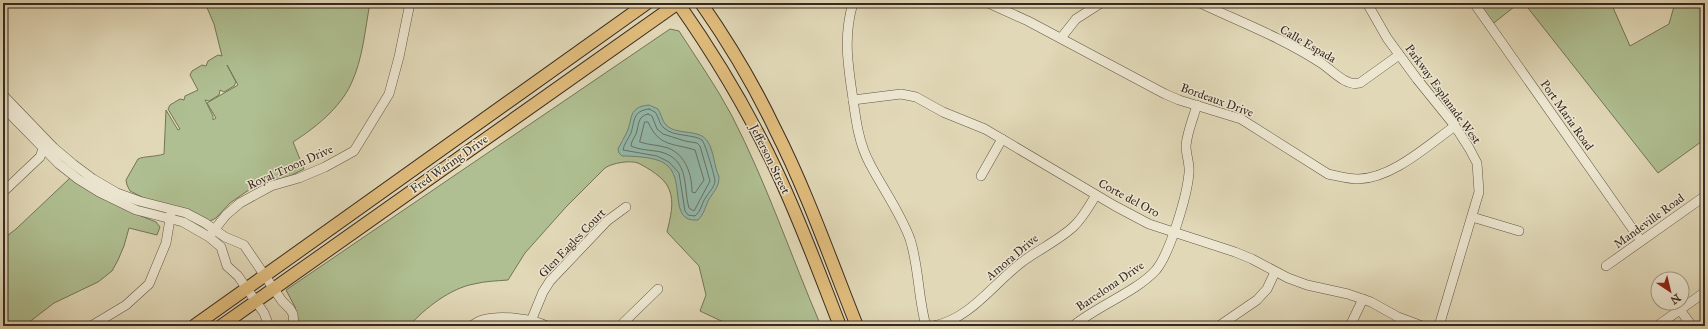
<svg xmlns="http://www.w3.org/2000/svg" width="1708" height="329" font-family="'IM FELL Great Primer',serif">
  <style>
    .green { fill: #afbf91; stroke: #747458; fill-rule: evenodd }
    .water { fill: #94baac; stroke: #708074 }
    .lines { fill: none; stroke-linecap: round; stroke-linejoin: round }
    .shore { stroke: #667266; stroke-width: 1 }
    .minor-casing { stroke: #635546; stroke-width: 10 }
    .major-casing { stroke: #392920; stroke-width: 14 }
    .minor { stroke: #ece6d0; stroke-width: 9 }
    .major { stroke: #e0bc7c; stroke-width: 12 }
    .labels { text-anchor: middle; stroke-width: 3; stroke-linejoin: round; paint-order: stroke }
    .street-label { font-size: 12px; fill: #392920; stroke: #ece6d0 }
  </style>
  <rect width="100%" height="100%" fill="#e1d8b7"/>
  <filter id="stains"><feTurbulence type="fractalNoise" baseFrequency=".005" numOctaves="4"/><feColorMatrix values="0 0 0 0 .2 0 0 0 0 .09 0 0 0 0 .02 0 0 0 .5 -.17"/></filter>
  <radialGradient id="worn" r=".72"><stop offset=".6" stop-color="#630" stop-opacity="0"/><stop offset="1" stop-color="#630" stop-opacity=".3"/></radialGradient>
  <g class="green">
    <path d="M205,3H370C365,29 363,59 351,84C340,108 315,128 293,142L304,169L290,176L253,187L230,203L216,218L210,221L178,208L152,202L130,191L127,185L126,180L138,159C144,156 155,157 164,154L166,110L178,130L180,129L168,109L170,105L180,99L184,100L185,96L198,90L190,75L192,71L202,65L206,66L208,61L218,55L222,56L214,24ZM227,65L238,85L207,103L216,118L213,120V116L205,100L209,101L219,95L220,90L224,92L234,86L236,82Z"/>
    <polygon points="1474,3 1519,3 1490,26"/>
    <polygon points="1524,3 1611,3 1630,46 1669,24 1675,3 1705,3 1705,139 1658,173"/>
    <path d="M670,29L679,31C697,59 716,86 732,116C767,184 791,256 821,326H732L700,311L706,295L699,266L667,232C670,218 675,203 669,189C665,178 648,168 638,163C630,160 612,163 605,168L566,207L525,253L508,280C497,281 485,281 474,284C451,288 425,308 409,326H299L295,307L286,290Z"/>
    <polygon points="70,178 136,214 156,222 160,227 157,235 129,228 124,246 118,260 112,271 98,282 54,303 24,326 3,326 3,239 16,229"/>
  </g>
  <path class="water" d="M649,105L658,109C661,113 662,121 666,125C677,136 700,128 708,142C714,152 714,166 719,177C719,188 713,192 708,201C705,208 704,214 698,220C666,223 688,177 664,163C655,157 633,156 622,156L619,153L618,149C621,143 624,138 627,132C633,118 628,107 649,105Z"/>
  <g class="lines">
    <g class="shore">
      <path d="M649,109L655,112C659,117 659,124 664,128C673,137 694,134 702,140C705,143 715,177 715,181C714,188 709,192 706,197C701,204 702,210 695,216L688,215L685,211L679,173L669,162L657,156L623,150C624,144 628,139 631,133C635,121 632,111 649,109Z"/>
      <path d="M648,114L652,116L657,129L663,134L685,141L697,143L700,146L710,181L694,211L689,208C683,187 690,160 661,152C651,150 639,150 631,146C631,142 634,138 636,134C639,126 637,116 648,114Z"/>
      <path d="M645,122H648C659,147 673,143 695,150L704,180L695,193L692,192C692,175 686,155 668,148C659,145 648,145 640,142Z"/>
    </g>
    <g class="minor-casing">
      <g id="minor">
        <path d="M853,3C843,37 848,65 853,99C856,121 859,144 870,164C883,189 900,212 910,239C919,267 918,298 926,326"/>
        <path d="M988,3L1028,21L1165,94L1179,100L1241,119L1328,174C1338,176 1348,179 1358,179C1393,178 1428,145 1455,126"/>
        <path d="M1200,3C1240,22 1283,38 1321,63C1332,70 1346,87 1360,83L1399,55"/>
        <polyline points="1367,3 1387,38 1417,79 1455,126 1469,148 1477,163 1479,192 1439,326"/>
        <polyline points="1474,3 1641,241"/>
        <polyline points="1061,38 1076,19 1101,3"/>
        <polyline points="3,95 54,148 73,164 93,179 117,193 139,201 186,213 205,223 225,237 244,245 282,301 290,309 293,314 294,326"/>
        <polyline points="853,100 901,94 916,97 943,112 985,129 1115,206 1149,224 1235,252 1252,259 1288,278 1307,285 1348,294 1371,302 1398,317 1422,326"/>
        <polyline points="3,107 59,164 78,179 99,192 136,210 183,222 209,237 221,247 227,266 238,276 264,313 269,326"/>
        <polyline points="981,176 1002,139"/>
        <polyline points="3,192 40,157 43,149 47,145"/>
        <polyline points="1472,217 1519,231"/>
        <polyline points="211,234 226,215 240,203 271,186 299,178 325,167 354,151 389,94 399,57 410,3"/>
        <polyline points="1606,266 1705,196"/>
        <polyline points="1680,310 1692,326"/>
        <polyline points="531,321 543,292 550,281 607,221 626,207"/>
        <polyline points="91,326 126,305 149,284 166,243 171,213"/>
        <path d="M471,326C474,324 478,321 482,320C500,315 531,318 547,326"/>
        <polyline points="620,326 658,289"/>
        <path d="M934,326C971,318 993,284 1022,262C1038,250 1059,240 1073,227C1083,218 1089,206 1096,195"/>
        <path d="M1073,326C1097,306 1136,292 1156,270C1170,253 1187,196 1189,173C1190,164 1186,155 1186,146C1187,132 1193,119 1197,105"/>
        <polyline points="1219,326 1257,300 1267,289 1275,272"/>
        <polyline points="1350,326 1363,299"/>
        <polyline points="1657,326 1705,292"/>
      </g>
    </g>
    <g class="major-casing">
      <g id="major">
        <path d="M701,3C729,43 754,85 775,129C807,192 831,261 857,326"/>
        <polyline points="194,326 647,3"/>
        <path d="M221,326L678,3C716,57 750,114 778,174C801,223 820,275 840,326"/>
      </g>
    </g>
    <use href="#minor" class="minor"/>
    <use href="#major" class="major"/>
  </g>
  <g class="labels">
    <g class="street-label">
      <text transform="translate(1308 44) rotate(30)" y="4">Calle Espada</text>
      <text transform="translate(1443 94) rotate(54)" y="4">Parkway Esplanade West</text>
      <text transform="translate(1217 100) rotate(20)" y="4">Bordeaux Drive</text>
      <text transform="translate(1567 115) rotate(55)" y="4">Port Maria Road</text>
      <text transform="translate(770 159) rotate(64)" y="4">Jefferson Street</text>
      <text transform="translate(449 164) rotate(-35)" y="4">Fred Waring Drive</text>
      <text transform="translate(290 167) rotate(-24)" y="4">Royal Troon Drive</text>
      <text transform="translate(1129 198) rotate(28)" y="4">Corte del Oro</text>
      <text transform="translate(1649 221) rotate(-36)" y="4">Mandeville Road</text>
      <text transform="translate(572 243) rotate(-46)" y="4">Glen Eagles Court</text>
      <text transform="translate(1012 257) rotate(-40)" y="4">Amora Drive</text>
      <text transform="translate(1110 286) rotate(-34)" y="4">Barcelona Drive</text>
    </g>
  </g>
  <rect width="1708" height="329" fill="none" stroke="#e1d8b7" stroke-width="16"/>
  <rect x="4" y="4" width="1700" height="321" fill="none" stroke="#392920" stroke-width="2"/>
  <rect x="8" y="8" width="1692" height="313" fill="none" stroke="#392920"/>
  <g transform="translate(1670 291) rotate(145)"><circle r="19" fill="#ece6d0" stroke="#a49a8a"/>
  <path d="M0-3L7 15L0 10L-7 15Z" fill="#8f2418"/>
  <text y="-6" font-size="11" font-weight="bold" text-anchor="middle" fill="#392920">N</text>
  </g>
  <rect width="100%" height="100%" filter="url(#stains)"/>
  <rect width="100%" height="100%" fill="url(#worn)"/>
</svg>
